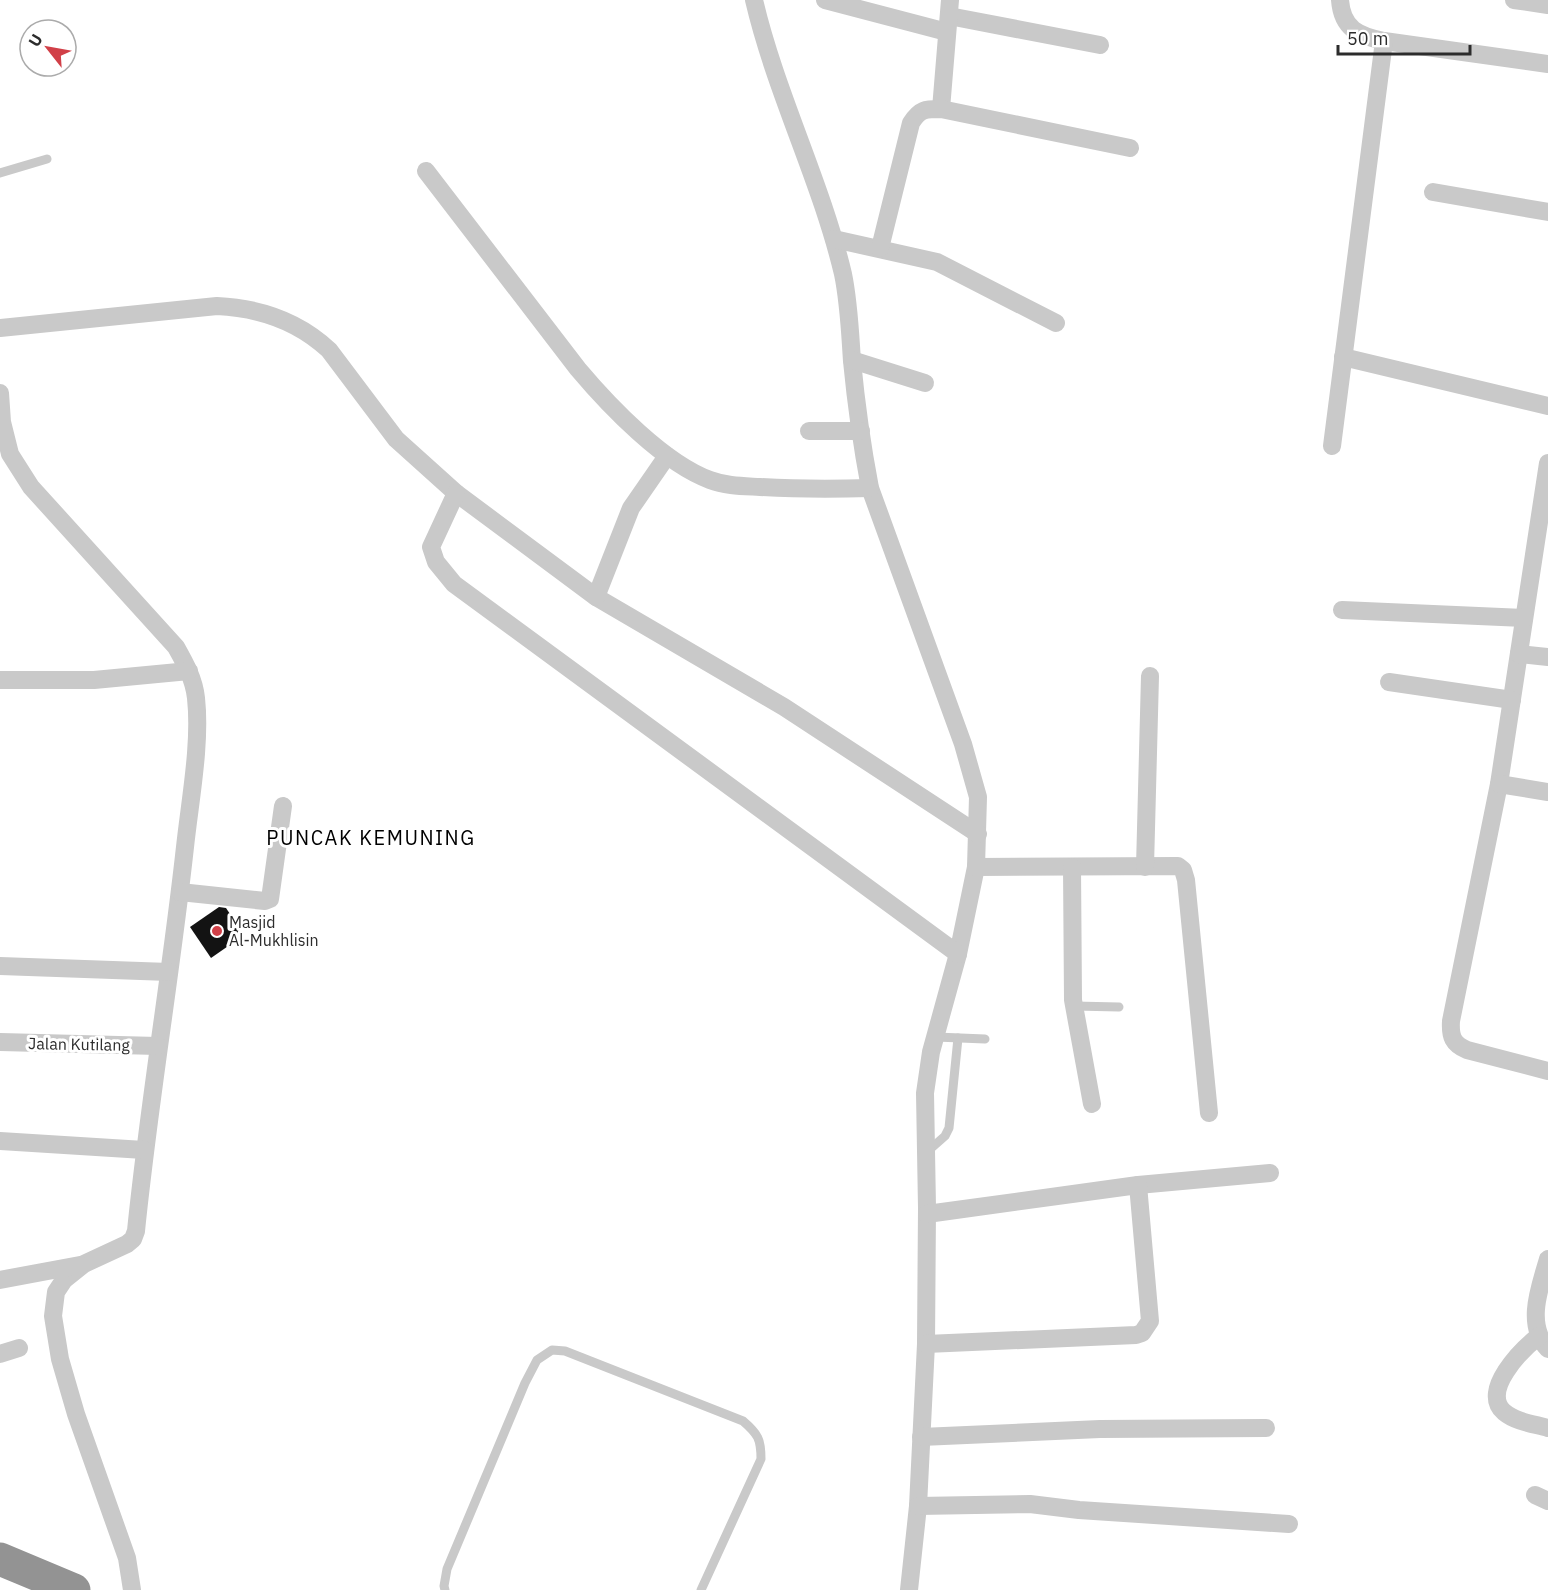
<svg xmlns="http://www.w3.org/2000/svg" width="1548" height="1590" font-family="'IBM Plex Sans',sans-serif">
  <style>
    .building { fill: #131313 }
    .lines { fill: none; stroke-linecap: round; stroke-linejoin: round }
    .lane { stroke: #c9c9c9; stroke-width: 9 }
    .street { stroke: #c9c9c9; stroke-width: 18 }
    .highway { stroke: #939393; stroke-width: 33 }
    .poi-dot { fill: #d14048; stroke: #fff; stroke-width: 2 }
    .labels { text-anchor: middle; stroke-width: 6; stroke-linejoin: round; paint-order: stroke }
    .poi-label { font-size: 16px; fill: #2c2c2c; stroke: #fff; text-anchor: start }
    .street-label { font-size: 16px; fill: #2c2c2c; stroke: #fff }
    .quarter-label { font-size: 20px; letter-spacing: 1.5px; fill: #000; stroke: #fff }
  </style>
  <rect width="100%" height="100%" fill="#fff"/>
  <polygon class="building" points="219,907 226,908 244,935 211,958 190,927"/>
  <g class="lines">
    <g class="lane">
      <polyline points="0,173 47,159"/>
      <polyline points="1074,1006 1119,1007"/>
      <polyline points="936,1037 985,1039"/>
      <polyline points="928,1151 945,1136 949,1128 958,1038"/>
      <path d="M445,1590L444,1586L447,1569L525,1383L537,1360L552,1350L565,1351L743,1421C758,1434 761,1439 761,1459L701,1590"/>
    </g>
    <g class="street">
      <path d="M754,0C776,94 821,181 843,274C849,303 850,332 852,361C856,403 862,446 870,488L963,744L978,797L976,867L958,954L931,1052L925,1093L927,1208L926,1344L918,1506L909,1590"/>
      <polyline points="825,0 947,32"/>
      <polyline points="1514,0 1548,5"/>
      <polyline points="949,16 1100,45"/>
      <polyline points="1384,41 1548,64"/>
      <polyline points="941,109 950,0"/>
      <path d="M426,171L578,369C610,407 664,463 710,480C726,486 743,486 760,487C797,489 833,489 870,488"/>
      <polyline points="1433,192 1548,212"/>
      <polyline points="834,239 937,262 1056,323"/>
      <path d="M880,248L911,123C920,109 925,109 941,109L1130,148"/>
      <path d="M0,328L217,306C259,308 298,321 329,350L396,439L456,493L596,597L784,707L978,834"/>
      <polyline points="1343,357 1548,406"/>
      <polyline points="852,360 925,383"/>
      <path d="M0,393L2,422L10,454L31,487L176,647C185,663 194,679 196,698C201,744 190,800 185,847C171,975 149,1102 136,1231L133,1239L127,1244L84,1264L64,1280L56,1292L53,1316L60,1359L76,1414L127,1558L132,1590"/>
      <polyline points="809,431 861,431"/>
      <path d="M1332,446L1384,41C1359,36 1342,29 1340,0"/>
      <path d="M1548,463L1499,784L1451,1021C1450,1037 1453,1044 1467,1050L1548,1071"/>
      <polyline points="456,493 431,547 436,562 454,584 958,954"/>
      <polyline points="596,597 631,508 667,456"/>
      <polyline points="1342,610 1524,618"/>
      <polyline points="1519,654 1548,657"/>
      <polyline points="0,680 94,680 189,671"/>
      <polyline points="1389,682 1512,700"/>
      <polyline points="1499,784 1548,792"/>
      <polyline points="976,867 1178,866 1183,870 1186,880 1209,1113"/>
      <polyline points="1072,867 1073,1000 1092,1104"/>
      <polyline points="1145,867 1150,676"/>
      <polyline points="180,892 265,901 270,899 283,806"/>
      <polyline points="0,966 169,972"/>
      <polyline points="0,1042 158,1046"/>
      <polyline points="0,1141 144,1150"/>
      <polyline points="927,1214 1138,1185 1270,1173"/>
      <path d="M1548,1259C1540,1287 1525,1324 1548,1349"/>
      <polyline points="0,1280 80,1265"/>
      <path d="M1539,1336C1522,1349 1480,1391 1504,1412C1516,1422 1534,1424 1548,1428"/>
      <polyline points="926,1344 1136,1335 1142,1333 1150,1321 1138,1185"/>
      <polyline points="0,1354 19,1348"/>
      <polyline points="921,1437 1100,1429 1266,1428"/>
      <polyline points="1535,1495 1548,1501"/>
      <polyline points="918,1506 1030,1504 1079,1510 1289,1524"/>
    </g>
    <polyline class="highway" points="0,1559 74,1590"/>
  </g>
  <circle class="poi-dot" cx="217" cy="931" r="6"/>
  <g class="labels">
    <g class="poi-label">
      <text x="229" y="928">Masjid<tspan x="229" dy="18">Al-Mukhlisin</tspan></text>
    </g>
    <g class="street-label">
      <text transform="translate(79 1044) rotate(1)" y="6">Jalan Kutilang</text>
    </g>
    <g class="quarter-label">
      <text x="371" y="845">PUNCAK KEMUNING</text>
    </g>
  </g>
  <g transform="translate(48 48) rotate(301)"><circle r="28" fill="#ffffff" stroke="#ababab" stroke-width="1.5"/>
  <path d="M0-4.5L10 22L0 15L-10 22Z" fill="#d14048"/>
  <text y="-9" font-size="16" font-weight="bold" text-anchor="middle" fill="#2c2c2c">U</text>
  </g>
  <path d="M1338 45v9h132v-9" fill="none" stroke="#2c2c2c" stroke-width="3"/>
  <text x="1347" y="45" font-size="18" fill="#2c2c2c" stroke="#ffffff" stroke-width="4.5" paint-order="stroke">50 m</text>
</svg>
